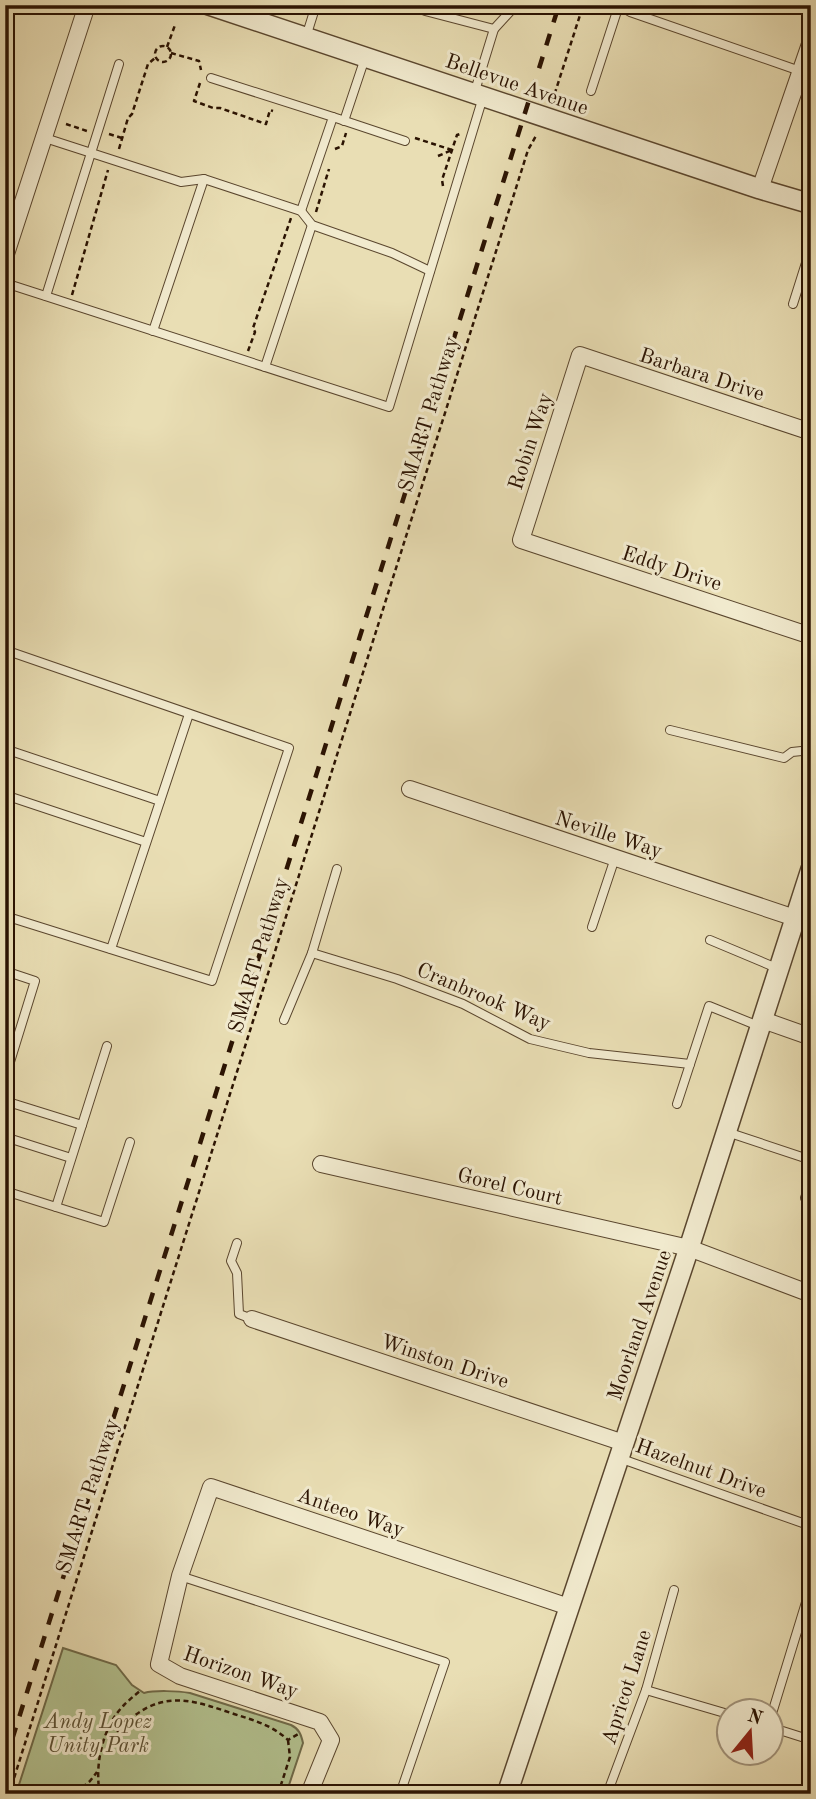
<svg xmlns="http://www.w3.org/2000/svg" width="816" height="1799" font-family="'Old Standard TT',serif">
  <style>
    .green { fill: #b3c290; stroke: #6f6a49; stroke-width: 2 }
    .lines { fill: none; stroke-linecap: round; stroke-linejoin: round }
    .service-casing { stroke: #5a462e; stroke-width: 10 }
    .minor-casing { stroke: #5a462e; stroke-width: 18 }
    .tertiary-casing { stroke: #5a462e; stroke-width: 22 }
    .path { stroke: #2b1302; stroke-width: 2.5; stroke-dasharray: 5 3.5; stroke-linecap: butt }
    .service { stroke: #f1eace; stroke-width: 8 }
    .minor { stroke: #f1eace; stroke-width: 16 }
    .tertiary { stroke: #f1eace; stroke-width: 19 }
    .rail { stroke: #2b1302; stroke-width: 4.5; stroke-dasharray: 12 12; stroke-linecap: butt }
    .labels { text-anchor: middle; stroke-width: 6; stroke-linejoin: round; paint-order: stroke }
    .street-label { font-size: 21px; fill: #2b1302; stroke: #f1eace }
    .park-label { font-size: 21px; font-style: italic; fill: #5b5034; stroke: #f1eace }
  </style>
  <rect width="100%" height="100%" fill="#e9deb4"/>
  <filter id="stains"><feTurbulence type="fractalNoise" baseFrequency=".00286" numOctaves="4"/><feColorMatrix values="0 0 0 0 .2 0 0 0 0 .09 0 0 0 0 .02 0 0 0 .5 -.17"/></filter>
  <radialGradient id="worn" r=".72"><stop offset=".6" stop-color="#630" stop-opacity="0"/><stop offset="1" stop-color="#630" stop-opacity=".3"/></radialGradient>
  <path class="green" d="M63,1648L116,1665L132,1685L144,1693C155,1690 178,1691 190,1693L291,1725C299,1729 301,1734 303,1743L286,1794H16Z"/>
  <g class="lines">
    <g class="service-casing">
      <g id="service">
        <polyline points="620,5 630,12 800,71"/>
        <polyline points="425,11 494,29 474,94"/>
        <polyline points="260,22 266,5"/>
        <polyline points="494,29 516,5"/>
        <polyline points="306,37 316,5"/>
        <polyline points="211,78 333,117 301,211"/>
        <polyline points="591,91 619,5"/>
        <polyline points="333,117 405,141"/>
        <polyline points="344,121 365,58"/>
        <polyline points="45,138 181,182 204,179 301,211 312,225 392,253 430,271"/>
        <polyline points="5,283 389,407 483,97"/>
        <polyline points="46,296 119,64"/>
        <polyline points="793,304 811,247"/>
        <polyline points="153,331 204,179"/>
        <polyline points="265,367 312,225"/>
        <polyline points="5,650 289,748 212,981 5,916"/>
        <polyline points="670,730 784,758 792,752 811,750"/>
        <polyline points="5,749 160,801"/>
        <polyline points="5,795 146,842"/>
        <polyline points="337,869 312,953 397,979 463,1004 530,1039 589,1053 690,1064"/>
        <polyline points="592,927 615,858"/>
        <polyline points="710,940 779,969"/>
        <polyline points="111,949 189,714"/>
        <polyline points="5,971 35,981 5,1078"/>
        <polyline points="284,1020 312,953"/>
        <polyline points="5,1101 82,1125 107,1046"/>
        <polyline points="677,1104 709,1006 761,1027"/>
        <polyline points="727,1132 811,1160"/>
        <polyline points="5,1137 71,1158"/>
        <polyline points="5,1191 56,1207 82,1125"/>
        <polyline points="805,1198 811,1181"/>
        <polyline points="56,1207 104,1222 130,1142"/>
        <polyline points="237,1243 231,1261 237,1273 239,1314 252,1319"/>
        <polyline points="619,1458 811,1526"/>
        <polyline points="180,1576 445,1662 400,1794"/>
        <polyline points="646,1690 728,1714"/>
        <polyline points="770,1720 811,1586"/>
        <polyline points="770,1727 811,1740"/>
        <polyline points="607,1794 646,1690 674,1590"/>
      </g>
    </g>
    <g class="minor-casing">
      <g id="minor">
        <polyline points="760,189 811,41"/>
        <polyline points="5,257 87,5"/>
        <polyline points="811,432 580,355 521,540 811,636"/>
        <polyline points="410,789 795,918"/>
        <polyline points="763,1020 811,1037"/>
        <polyline points="321,1164 689,1248 811,1294"/>
        <polyline points="252,1319 624,1443"/>
        <polyline points="508,1790 526,1794"/>
        <polyline points="309,1794 331,1740 320,1722 180,1676 159,1664 180,1576 211,1487 569,1607"/>
      </g>
    </g>
    <g class="tertiary-casing">
      <g id="tertiary">
        <polyline points="209,5 760,189 811,204"/>
        <polyline points="507,1794 689,1248 811,869"/>
      </g>
    </g>
    <g class="path">
      <circle cx="163" cy="54" r="8"/>
      <polyline points="167,47 175,25"/>
      <polyline points="171,53 199,61 201,70"/>
      <polyline points="200,83 194,101 213,108 220,108 266,124 270,110 273,111"/>
      <polyline points="552,102 581,12 581,5"/>
      <polyline points="66,124 87,131"/>
      <polyline points="109,134 122,138"/>
      <polyline points="415,138 452,150"/>
      <polyline points="119,149 128,118 132,114 148,64 155,58"/>
      <polyline points="335,149 342,146 346,133"/>
      <polyline points="438,156 452,150"/>
      <polyline points="443,186 442,180 457,135 460,134"/>
      <polyline points="316,212 329,169"/>
      <polyline points="72,295 108,170"/>
      <polyline points="248,351 255,332 253,328 291,218"/>
      <path d="M110,1725L118,1731C123,1725 128,1720 134,1716C168,1690 198,1702 234,1714C253,1720 272,1725 288,1740L300,1733"/>
      <polyline points="84,1787 96,1794"/>
      <polyline points="35,1789 44,1790"/>
      <polyline points="9,1794 528,150 537,134"/>
      <polyline points="43,1794 44,1790 83,1787 90,1781 97,1772"/>
      <path d="M100,1794C94,1765 103,1726 124,1705C129,1700 135,1695 141,1690"/>
      <polyline points="278,1794 290,1757 288,1740"/>
    </g>
    <use href="#service" class="service"/>
    <use href="#minor" class="minor"/>
    <use href="#tertiary" class="tertiary"/>
    <polyline class="rail" points="5,1762 559,5"/>
  </g>
  <g class="labels">
    <g class="street-label">
      <text transform="translate(517 84) rotate(19)" y="7">Bellevue Avenue</text>
      <text transform="translate(702 374) rotate(18)" y="7">Barbara Drive</text>
      <text transform="translate(428 414) rotate(-73)" y="7">SMART Pathway</text>
      <text transform="translate(530 441) rotate(-72)" y="7">Robin Way</text>
      <text transform="translate(672 568) rotate(18)" y="7">Eddy Drive</text>
      <text transform="translate(609 834) rotate(18)" y="7">Neville Way</text>
      <text transform="translate(258 955) rotate(-73)" y="7">SMART Pathway</text>
      <text transform="translate(484 996) rotate(23)" y="7">Cranbrook Way</text>
      <text transform="translate(510 1186) rotate(13)" y="7">Gorel Court</text>
      <text transform="translate(639 1325) rotate(-71)" y="7">Moorland Avenue</text>
      <text transform="translate(445 1361) rotate(18)" y="7">Winston Drive</text>
      <text transform="translate(701 1468) rotate(20)" y="7">Hazelnut Drive</text>
      <text transform="translate(87 1496) rotate(-72)" y="7">SMART Pathway</text>
      <text transform="translate(351 1512) rotate(19)" y="7">Anteeo Way</text>
      <text transform="translate(241 1672) rotate(19)" y="7">Horizon Way</text>
      <text transform="translate(626 1687) rotate(-72)" y="7">Apricot Lane</text>
    </g>
    <g class="park-label">
      <text x="98" y="1728">Andy Lopez<tspan x="98" dy="24">Unity Park</tspan></text>
    </g>
  </g>
  <rect width="816" height="1799" fill="none" stroke="#e9deb4" stroke-width="28"/>
  <rect x="7" y="7" width="802" height="1785" fill="none" stroke="#2b1302" stroke-width="3.5"/>
  <rect x="14" y="14" width="788" height="1771" fill="none" stroke="#2b1302" stroke-width="2"/>
  <g transform="translate(750 1732) rotate(18)"><circle r="33" fill="#f1eace" stroke="#a2947c" stroke-width="2"/>
  <path d="M0-5L12 26L0 18L-12 26Z" fill="#8f2418"/>
  <text y="-10" font-size="19" font-weight="bold" text-anchor="middle" fill="#2b1302">N</text>
  </g>
  <rect width="100%" height="100%" filter="url(#stains)"/>
  <rect width="100%" height="100%" fill="url(#worn)"/>
</svg>
